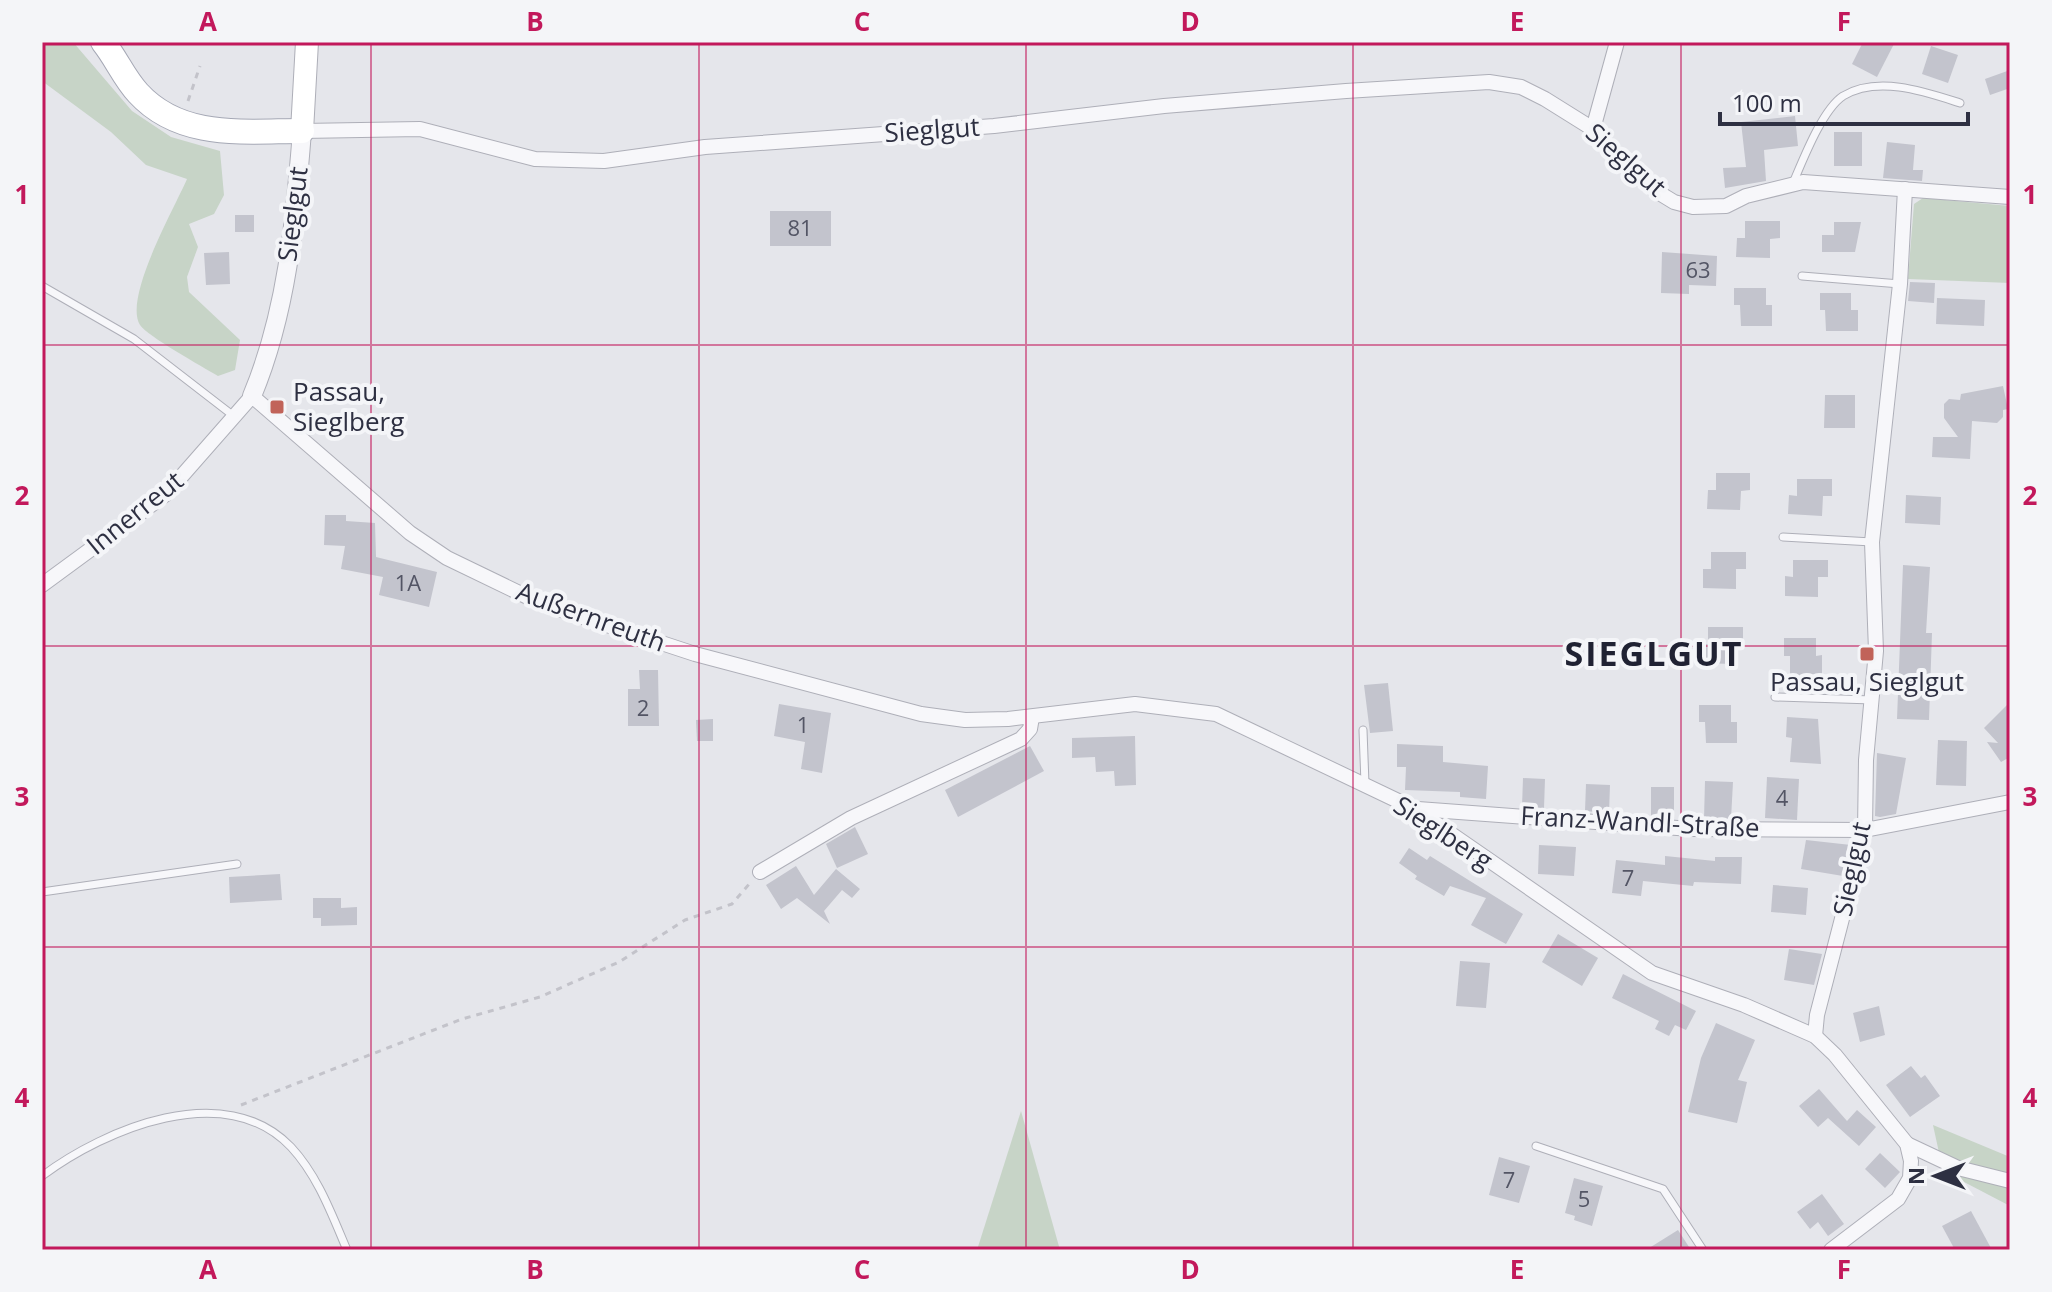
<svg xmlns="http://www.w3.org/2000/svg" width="2052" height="1292" font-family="'Open Sans',sans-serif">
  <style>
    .green { fill: #c7d4c7 }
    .building { fill: #c3c4cd }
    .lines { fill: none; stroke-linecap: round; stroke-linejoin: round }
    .service-casing { stroke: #aeafb8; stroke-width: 9 }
    .minor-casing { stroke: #aeafb8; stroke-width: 16 }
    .tertiary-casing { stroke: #aeafb8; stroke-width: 20 }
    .secondary-casing { stroke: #aeafb8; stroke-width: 24 }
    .primary-casing { stroke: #a5a8b5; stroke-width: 26 }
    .path { stroke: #c3c3ca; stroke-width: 3; stroke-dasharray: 6 6; stroke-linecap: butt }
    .service { stroke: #f7f7fa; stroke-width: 7 }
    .minor { stroke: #f7f7fa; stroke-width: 14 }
    .tertiary { stroke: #f7f7fa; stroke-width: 18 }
    .secondary { stroke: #fff; stroke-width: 22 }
    .primary { stroke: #fff; stroke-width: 24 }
    .grid { fill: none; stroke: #c2185b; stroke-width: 2; stroke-opacity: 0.55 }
    .poi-dot { fill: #c16359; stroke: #f4f5f8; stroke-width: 3 }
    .labels { text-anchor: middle; stroke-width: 8; stroke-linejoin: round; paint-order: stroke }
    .number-label { font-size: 22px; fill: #535565 }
    .street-label { font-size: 26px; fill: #2e3042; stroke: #f4f5f8 }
    .poi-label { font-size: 26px; fill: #2e3042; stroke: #f4f5f8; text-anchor: start }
    .district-label { font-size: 34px; font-weight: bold; letter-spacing: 2px; fill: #202233; stroke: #f4f5f8 }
    .neatline { fill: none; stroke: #c2185b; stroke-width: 3 }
    .grid-label { font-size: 26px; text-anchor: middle; font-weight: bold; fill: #c2185b }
  </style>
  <rect width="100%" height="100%" fill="#e5e6eb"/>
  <g class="green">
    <path d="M42,42H73L132,111L171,137L220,151L224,195L214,214L189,224L198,247L187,277L189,292L240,340L235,370L218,376C203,367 147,336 140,325C123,298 175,207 187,179L146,165L111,132L42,81Z"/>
    <polygon points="1923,198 2010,206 2010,283 1908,279 1914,204"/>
    <polygon points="1021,1111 1060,1250 977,1250"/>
    <polygon points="1933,1125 2010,1157 2010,1206 1943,1171"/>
  </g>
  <g class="building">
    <polygon points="1863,42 1895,42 1877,77 1852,64"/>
    <polygon points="1931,46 1958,55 1948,83 1922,74"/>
    <polygon points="2010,70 2010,88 1990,95 1985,79"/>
    <polygon points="1795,116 1798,146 1764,150 1766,181 1725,188 1723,168 1746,167 1741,122"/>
    <rect x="1834" y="132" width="28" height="34"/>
    <polygon points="1887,142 1915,145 1913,170 1923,170 1922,181 1883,178"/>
    <rect x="770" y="211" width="61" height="35"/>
    <rect x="235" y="215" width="19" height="17"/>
    <polygon points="1745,221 1780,221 1780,238 1770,239 1770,258 1736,257 1737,238 1745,238"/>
    <polygon points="1834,222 1861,222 1855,252 1822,252 1822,235 1834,235"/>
    <polygon points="229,252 230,284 206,285 204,253"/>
    <polygon points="1662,252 1717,256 1716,286 1689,285 1689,294 1661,293"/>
    <polygon points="1910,282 1935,283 1934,303 1908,301"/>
    <polygon points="1734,288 1766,288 1766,305 1772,305 1772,326 1741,326 1740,305 1734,305"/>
    <polygon points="1820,293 1851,293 1851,310 1858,310 1858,331 1826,331 1825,310 1820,310"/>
    <polygon points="1937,298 1985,300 1984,326 1936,324"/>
    <polygon points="2003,386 2008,409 2003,410 2003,417 1997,423 1972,421 1970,459 1932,457 1933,437 1958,437 1944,418 1944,404 1949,399 1960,400 1961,394"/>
    <polygon points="1825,395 1855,395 1855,428 1824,428"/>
    <polygon points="1716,473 1750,473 1750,490 1741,491 1740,510 1707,509 1708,490 1716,490"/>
    <polygon points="1797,479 1832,479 1832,496 1823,496 1822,516 1788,514 1789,495 1797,496"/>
    <polygon points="1906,495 1941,497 1940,525 1905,523"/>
    <polygon points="325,515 346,515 346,521 375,523 376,557 437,572 429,607 379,595 383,577 341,569 345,546 324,545"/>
    <polygon points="1711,552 1746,552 1746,569 1736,569 1736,589 1703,588 1703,569 1711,569"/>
    <polygon points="1793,560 1828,560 1828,577 1818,577 1818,597 1785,596 1785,576 1793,577"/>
    <polygon points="1903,565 1930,567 1926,633 1932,633 1929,720 1897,719"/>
    <polygon points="1708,627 1743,627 1743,644 1733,645 1733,664 1699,663 1700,644 1708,644"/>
    <polygon points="1784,638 1816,638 1816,656 1822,655 1822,676 1790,676 1790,656 1784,656"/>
    <polygon points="639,670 658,670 659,726 628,726 628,689 640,689"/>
    <polygon points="1388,683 1393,731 1370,733 1364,685"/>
    <polygon points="2010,702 2010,757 2001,762 1987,742 1998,743 1984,728"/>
    <polygon points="779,704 831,713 822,773 801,769 805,742 774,736"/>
    <polygon points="1699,705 1731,705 1731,722 1737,722 1737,743 1706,743 1705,722 1699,722"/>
    <polygon points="1787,717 1818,719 1821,764 1790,762 1792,738 1786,737"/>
    <polygon points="713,719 713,741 697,741 696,720"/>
    <polygon points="1135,736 1136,785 1115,786 1114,771 1096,772 1095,757 1072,758 1072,738"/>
    <polygon points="1938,740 1967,741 1966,786 1936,785"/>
    <polygon points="1397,744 1443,746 1443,762 1488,766 1486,799 1460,797 1460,792 1405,790 1406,767 1397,767"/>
    <polygon points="1030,746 1044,771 958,817 945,790"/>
    <polygon points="1877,753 1906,758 1896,814 1880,817 1875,816"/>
    <polygon points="1767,777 1799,779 1797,820 1765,818"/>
    <polygon points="1523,778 1545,779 1544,808 1522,807"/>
    <polygon points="1705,781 1733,782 1731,819 1704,819"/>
    <polygon points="1586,784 1610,785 1609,813 1585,811"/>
    <polygon points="1651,787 1674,787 1674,817 1651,816"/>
    <polygon points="855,827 868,854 837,868 826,844"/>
    <polygon points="1806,840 1851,845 1843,876 1801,869"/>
    <polygon points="1539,845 1576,847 1574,876 1538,874"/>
    <polygon points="1409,848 1427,860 1430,856 1523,914 1506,944 1471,925 1486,898 1450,886 1444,896 1415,879 1417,876 1399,863"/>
    <polygon points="1665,856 1715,861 1715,857 1742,857 1741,884 1694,882 1693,886 1643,881 1641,896 1612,893 1616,860 1665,865"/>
    <polygon points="796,866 814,895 836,869 860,889 852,898 842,890 824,911 830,924 797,898 781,909 766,885"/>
    <polygon points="280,874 282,900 230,903 229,877"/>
    <polygon points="1773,885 1808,888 1806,915 1771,912"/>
    <polygon points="313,898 341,898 341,908 357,907 357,925 321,926 321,918 313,918"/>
    <polygon points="1558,934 1598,958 1582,986 1542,962"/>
    <polygon points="1789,949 1822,954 1814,985 1784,980"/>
    <polygon points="1460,961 1490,963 1486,1008 1456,1006"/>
    <polygon points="1623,974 1696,1011 1686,1030 1675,1025 1669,1036 1655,1029 1659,1021 1612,998"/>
    <polygon points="1879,1006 1885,1035 1860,1042 1853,1013"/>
    <polygon points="1716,1023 1755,1040 1738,1080 1747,1082 1737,1123 1688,1112 1701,1058"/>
    <polygon points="1911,1066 1921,1078 1925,1075 1940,1096 1910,1117 1886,1085"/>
    <polygon points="1819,1089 1847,1121 1857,1110 1876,1127 1859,1146 1828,1118 1818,1127 1799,1106"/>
    <polygon points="1880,1153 1900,1172 1885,1188 1865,1169"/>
    <polygon points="1499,1157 1530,1166 1519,1203 1489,1195"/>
    <polygon points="1574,1178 1603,1186 1592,1226 1574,1220 1575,1216 1565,1213"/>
    <polygon points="1822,1194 1844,1224 1828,1236 1818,1222 1810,1229 1797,1212"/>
    <polygon points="1971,1211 1992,1250 1955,1250 1942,1226"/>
    <polygon points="1678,1230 1691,1250 1646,1250"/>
  </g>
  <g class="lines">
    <g class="service-casing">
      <g id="service">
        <path d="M1793,183C1803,160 1822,110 1843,96C1878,75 1926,92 1960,103"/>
        <polyline points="1802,276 1900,284"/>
        <polyline points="42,286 134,339 235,417"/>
        <polyline points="1783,537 1872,542"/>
        <polyline points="1775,697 1873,700"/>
        <polyline points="1363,730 1365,784"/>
        <polyline points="42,892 237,864"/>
        <polyline points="1536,1146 1663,1189 1703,1250"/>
        <path d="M42,1176C105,1129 225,1078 291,1147C318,1176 332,1215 347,1250"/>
      </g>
    </g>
    <g class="minor-casing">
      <g id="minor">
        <polyline points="1593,129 1617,42"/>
        <polyline points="302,131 420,129 535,159 604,161 705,147 994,126 1164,106 1346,91 1489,82 1521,87 1545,99 1593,129 1635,175 1656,191 1674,202 1693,207 1726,206 1746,196 1803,182 2010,197"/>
        <polyline points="42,585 166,494 252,396 410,533 447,558 540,603 695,654 921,714 965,720 1008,719 1135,704 1216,714 1415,809 1652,973 1744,1005 1815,1036 1835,1055 1907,1144 1911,1161 1910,1178 1898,1199 1831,1250"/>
        <polyline points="1418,809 1691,829 1865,830 2010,802"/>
        <polyline points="760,872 851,818 1021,739 1030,729 1032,717"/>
        <polyline points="1815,1036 1817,1015 1865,830 1866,760 1876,651 1872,542 1900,284 1905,189"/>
        <polyline points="1907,1144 1958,1168 2010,1181"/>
      </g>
    </g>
    <g class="tertiary-casing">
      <path id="tertiary" d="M252,396C287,312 295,222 302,131"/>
    </g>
    <g class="secondary-casing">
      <polyline id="secondary" points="302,131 307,42"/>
    </g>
    <g class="primary-casing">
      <path id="primary" d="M103,42C116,58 124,78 138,93C181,140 245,131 302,131"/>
    </g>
    <g class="path">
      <polyline points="188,101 200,66"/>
      <polyline points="241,1105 462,1019 540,997 619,962 685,920 732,904 750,883"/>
    </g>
    <use href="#service" class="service"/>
    <use href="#minor" class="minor"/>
    <use href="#tertiary" class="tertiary"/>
    <use href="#secondary" class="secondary"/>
    <use href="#primary" class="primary"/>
  </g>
  <path class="grid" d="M371,42V1250M699,42V1250M1026,42V1250M1353,42V1250M1681,42V1250M42,345H2010M42,646H2010M42,947H2010"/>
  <g class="poi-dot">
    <rect x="269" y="399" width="16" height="16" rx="4"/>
    <rect x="1859" y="646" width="16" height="16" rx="4"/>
  </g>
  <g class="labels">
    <g class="number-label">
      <text x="800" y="236">81</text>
      <text x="1698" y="278">63</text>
      <text x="408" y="591">1A</text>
      <text x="643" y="716">2</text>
      <text x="803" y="733">1</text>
      <text x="1782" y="806">4</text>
      <text x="1628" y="886">7</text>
      <text x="1509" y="1188">7</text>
      <text x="1584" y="1207">5</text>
    </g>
    <g class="street-label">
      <text transform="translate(932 130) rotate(-4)" y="9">Sieglgut</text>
      <text transform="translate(1626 160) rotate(41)" y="9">Sieglgut</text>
      <text transform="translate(293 214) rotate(-83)" y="9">Sieglgut</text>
      <text transform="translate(135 513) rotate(-39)" y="9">Innerreut</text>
      <text transform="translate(591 617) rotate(20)" y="9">Außernreuth</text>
      <text transform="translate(1640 822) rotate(3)" y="9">Franz-Wandl-Straße</text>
      <text transform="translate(1443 833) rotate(33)" y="9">Sieglberg</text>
      <text transform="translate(1852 869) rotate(-78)" y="9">Sieglgut</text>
    </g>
    <g class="poi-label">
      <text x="293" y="401">Passau,<tspan x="293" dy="30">Sieglberg</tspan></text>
      <text x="1867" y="691" text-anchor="middle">Passau, Sieglgut</text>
    </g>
    <g class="district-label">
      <text x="1654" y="666">SIEGLGUT</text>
    </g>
  </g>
  <rect width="2052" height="1292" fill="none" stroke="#f4f5f8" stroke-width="88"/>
  <g transform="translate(1936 1176) rotate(270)" stroke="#f4f5f8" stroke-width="6" paint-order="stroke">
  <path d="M0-6L14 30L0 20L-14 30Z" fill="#2e3042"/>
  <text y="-12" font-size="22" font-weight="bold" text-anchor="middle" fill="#2e3042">N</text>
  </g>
  <path d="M1720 112v12h248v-12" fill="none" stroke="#2e3042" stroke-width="4"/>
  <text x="1732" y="112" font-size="24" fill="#2e3042" stroke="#f4f5f8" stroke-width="6" paint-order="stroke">100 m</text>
  <rect x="44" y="44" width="1964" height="1204" class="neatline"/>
  <g class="grid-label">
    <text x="208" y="31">A</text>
    <text x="535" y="31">B</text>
    <text x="862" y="31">C</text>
    <text x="1190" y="31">D</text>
    <text x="1517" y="31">E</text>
    <text x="1844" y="31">F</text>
    <text x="22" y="204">1</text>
    <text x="2030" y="204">1</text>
    <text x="22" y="505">2</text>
    <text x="2030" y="505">2</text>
    <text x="22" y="806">3</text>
    <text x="2030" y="806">3</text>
    <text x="22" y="1107">4</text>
    <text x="2030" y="1107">4</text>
    <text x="208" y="1279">A</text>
    <text x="535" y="1279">B</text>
    <text x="862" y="1279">C</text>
    <text x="1190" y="1279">D</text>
    <text x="1517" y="1279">E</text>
    <text x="1844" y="1279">F</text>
  </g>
</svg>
